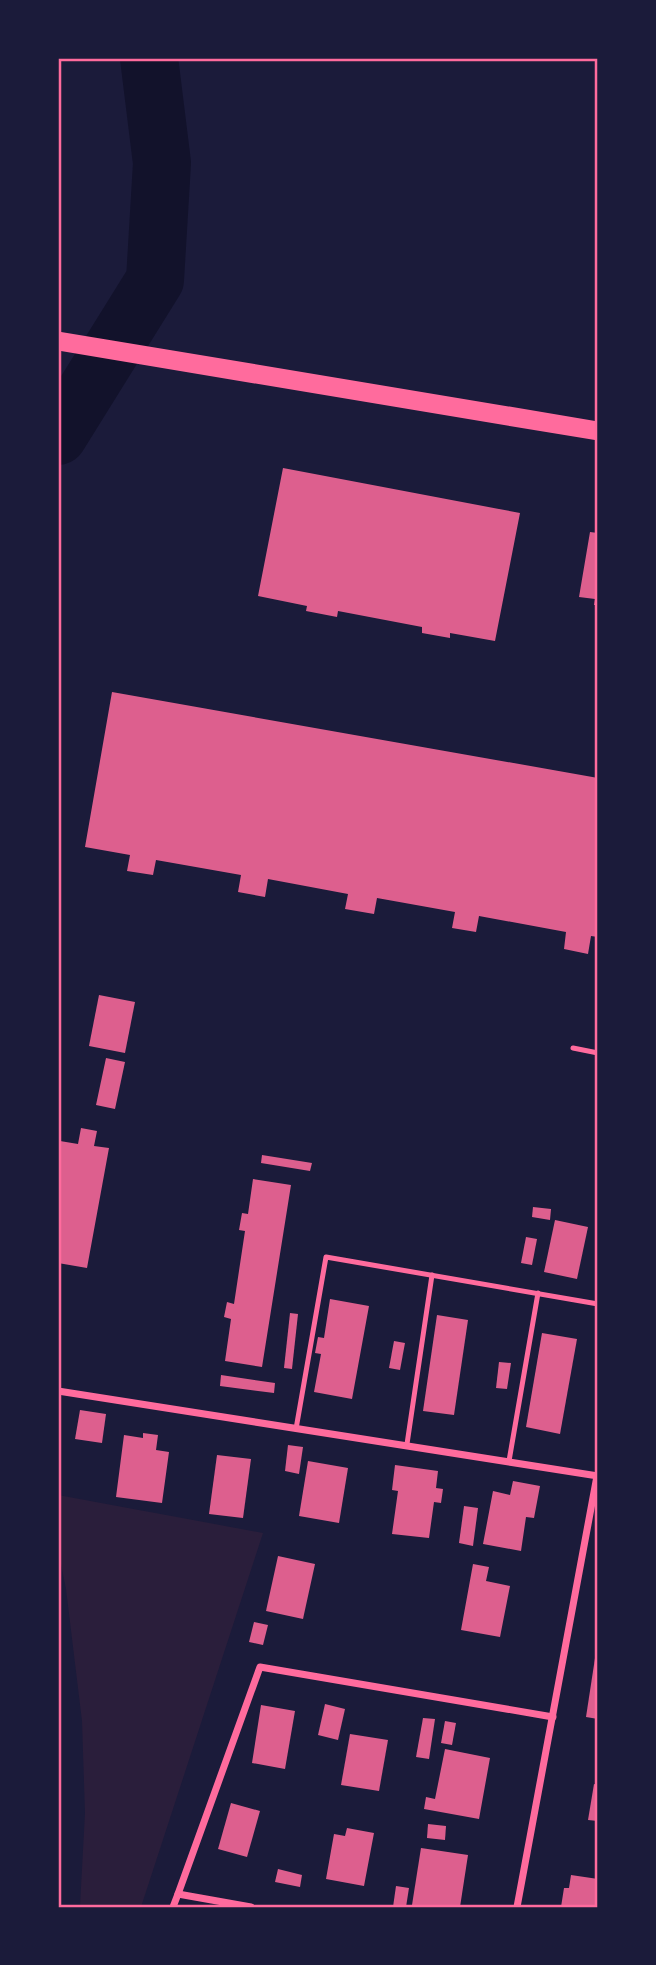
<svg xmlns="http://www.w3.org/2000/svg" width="656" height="1965" font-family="'PT Sans Narrow',sans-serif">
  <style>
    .green { fill: #2a1e3b }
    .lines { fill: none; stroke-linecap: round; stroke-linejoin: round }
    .river { stroke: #12122b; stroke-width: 58 }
    .building { fill: #dd5f8e }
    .service { stroke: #ff6b9d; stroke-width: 5 }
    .minor { stroke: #ff6b9d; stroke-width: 7 }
    .trunk { stroke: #ff6b9d; stroke-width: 19 }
    .neatline { fill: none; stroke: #ff6b9d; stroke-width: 2.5 }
  </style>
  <rect width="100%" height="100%" fill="#1b1b3a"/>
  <polygon class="green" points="58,1495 263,1533 141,1907 80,1906 85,1813 82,1721 66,1589 58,1549"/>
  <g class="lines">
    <polyline class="river" points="58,436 155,280 162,163 149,58"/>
  </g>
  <g class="building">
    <polygon points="283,468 520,513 495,641 450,633 450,638 422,633 422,627 338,611 337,617 306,611 307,606 258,596"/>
    <polygon points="590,532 598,533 598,605 594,605 595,599 579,597"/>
    <polygon points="112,692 598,778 598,937 591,936 588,954 564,949 566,932 479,916 476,932 452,928 455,912 377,898 374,914 345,909 348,894 268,879 265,897 238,892 241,875 156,860 153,875 127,871 130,855 85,847"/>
    <polygon points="99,995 135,1002 125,1053 89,1046"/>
    <polygon points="106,1058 125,1062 115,1109 96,1105"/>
    <polygon points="81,1128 97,1131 94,1146 109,1148 87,1268 58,1263 58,1151 60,1141 78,1144"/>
    <polygon points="262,1155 312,1163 310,1171 261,1163"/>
    <polygon points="253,1179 291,1185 262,1367 225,1361 231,1319 224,1317 227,1302 234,1304 245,1231 239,1230 242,1213 248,1214"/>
    <polygon points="533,1207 551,1209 550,1220 532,1217"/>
    <polygon points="555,1220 588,1227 577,1279 544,1272"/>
    <polygon points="526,1237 537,1239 532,1265 521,1263"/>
    <polygon points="330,1299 369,1306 352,1399 314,1392 321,1354 315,1353 318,1337 324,1338"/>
    <polygon points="290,1313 298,1314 292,1369 284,1368"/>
    <polygon points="437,1315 468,1320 454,1415 423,1411"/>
    <polygon points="542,1333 577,1339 560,1434 526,1427"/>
    <polygon points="394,1341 405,1343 400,1370 389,1368"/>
    <polygon points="499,1362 511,1363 507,1389 496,1388"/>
    <polygon points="221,1375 275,1383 274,1393 220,1386"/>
    <polygon points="80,1410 106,1414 102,1443 75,1439"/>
    <polygon points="143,1433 158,1435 156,1450 169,1452 162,1503 116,1497 124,1435 143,1438"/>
    <polygon points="288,1445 303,1447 299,1474 285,1471"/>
    <polygon points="217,1455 251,1459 243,1518 209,1514"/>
    <polygon points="308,1461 348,1468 339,1523 299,1516"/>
    <polygon points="395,1465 438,1471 436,1488 443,1489 441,1503 434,1502 429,1538 392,1534 398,1491 392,1490"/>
    <polygon points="513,1481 540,1486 534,1518 526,1517 521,1551 483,1544 493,1491 510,1495"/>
    <polygon points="464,1506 478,1508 473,1546 459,1543"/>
    <polygon points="278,1556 315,1564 303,1619 266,1611"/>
    <polygon points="473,1564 489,1567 486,1581 510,1586 500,1637 461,1630"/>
    <polygon points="254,1622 268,1625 263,1645 249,1642"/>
    <polygon points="597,1645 598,1645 598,1719 586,1717"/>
    <polygon points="325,1704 345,1709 338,1740 318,1735"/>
    <polygon points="261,1705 295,1711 285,1769 252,1763"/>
    <polygon points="423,1718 435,1719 429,1759 416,1757"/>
    <polygon points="445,1721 456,1723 452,1745 441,1743"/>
    <polygon points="350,1734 388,1740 379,1791 341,1785"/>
    <polygon points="445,1749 490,1758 479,1819 424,1809 426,1797 435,1799"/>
    <polygon points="594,1784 598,1785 598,1821 588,1820"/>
    <polygon points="231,1803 260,1811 247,1857 218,1849"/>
    <polygon points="428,1824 446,1826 445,1840 427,1838"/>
    <polygon points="347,1828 374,1833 364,1886 326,1879 334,1834 345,1836"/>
    <polygon points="421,1848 468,1855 460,1907 412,1905"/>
    <polygon points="278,1869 302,1875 300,1887 275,1882"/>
    <polygon points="571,1875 598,1879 598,1907 561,1907 564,1888 569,1888"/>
    <polygon points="396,1886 409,1888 406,1907 393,1907"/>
  </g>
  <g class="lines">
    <g class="service">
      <polyline points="573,1048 598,1053"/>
      <polyline points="296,1429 326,1257 598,1304"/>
      <polyline points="407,1444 432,1275"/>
      <polyline points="509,1461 538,1293"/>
    </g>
    <g class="minor">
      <polyline points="58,1391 598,1476"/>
      <polyline points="173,1907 178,1894"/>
      <polyline points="251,1907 178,1894 260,1667 553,1717"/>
      <polyline points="517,1907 597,1476"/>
    </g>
    <polyline class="trunk" points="58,341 598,431"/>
  </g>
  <rect width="656" height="1965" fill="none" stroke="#1b1b3a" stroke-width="119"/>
  <rect x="60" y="60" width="536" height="1846" class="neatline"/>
</svg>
